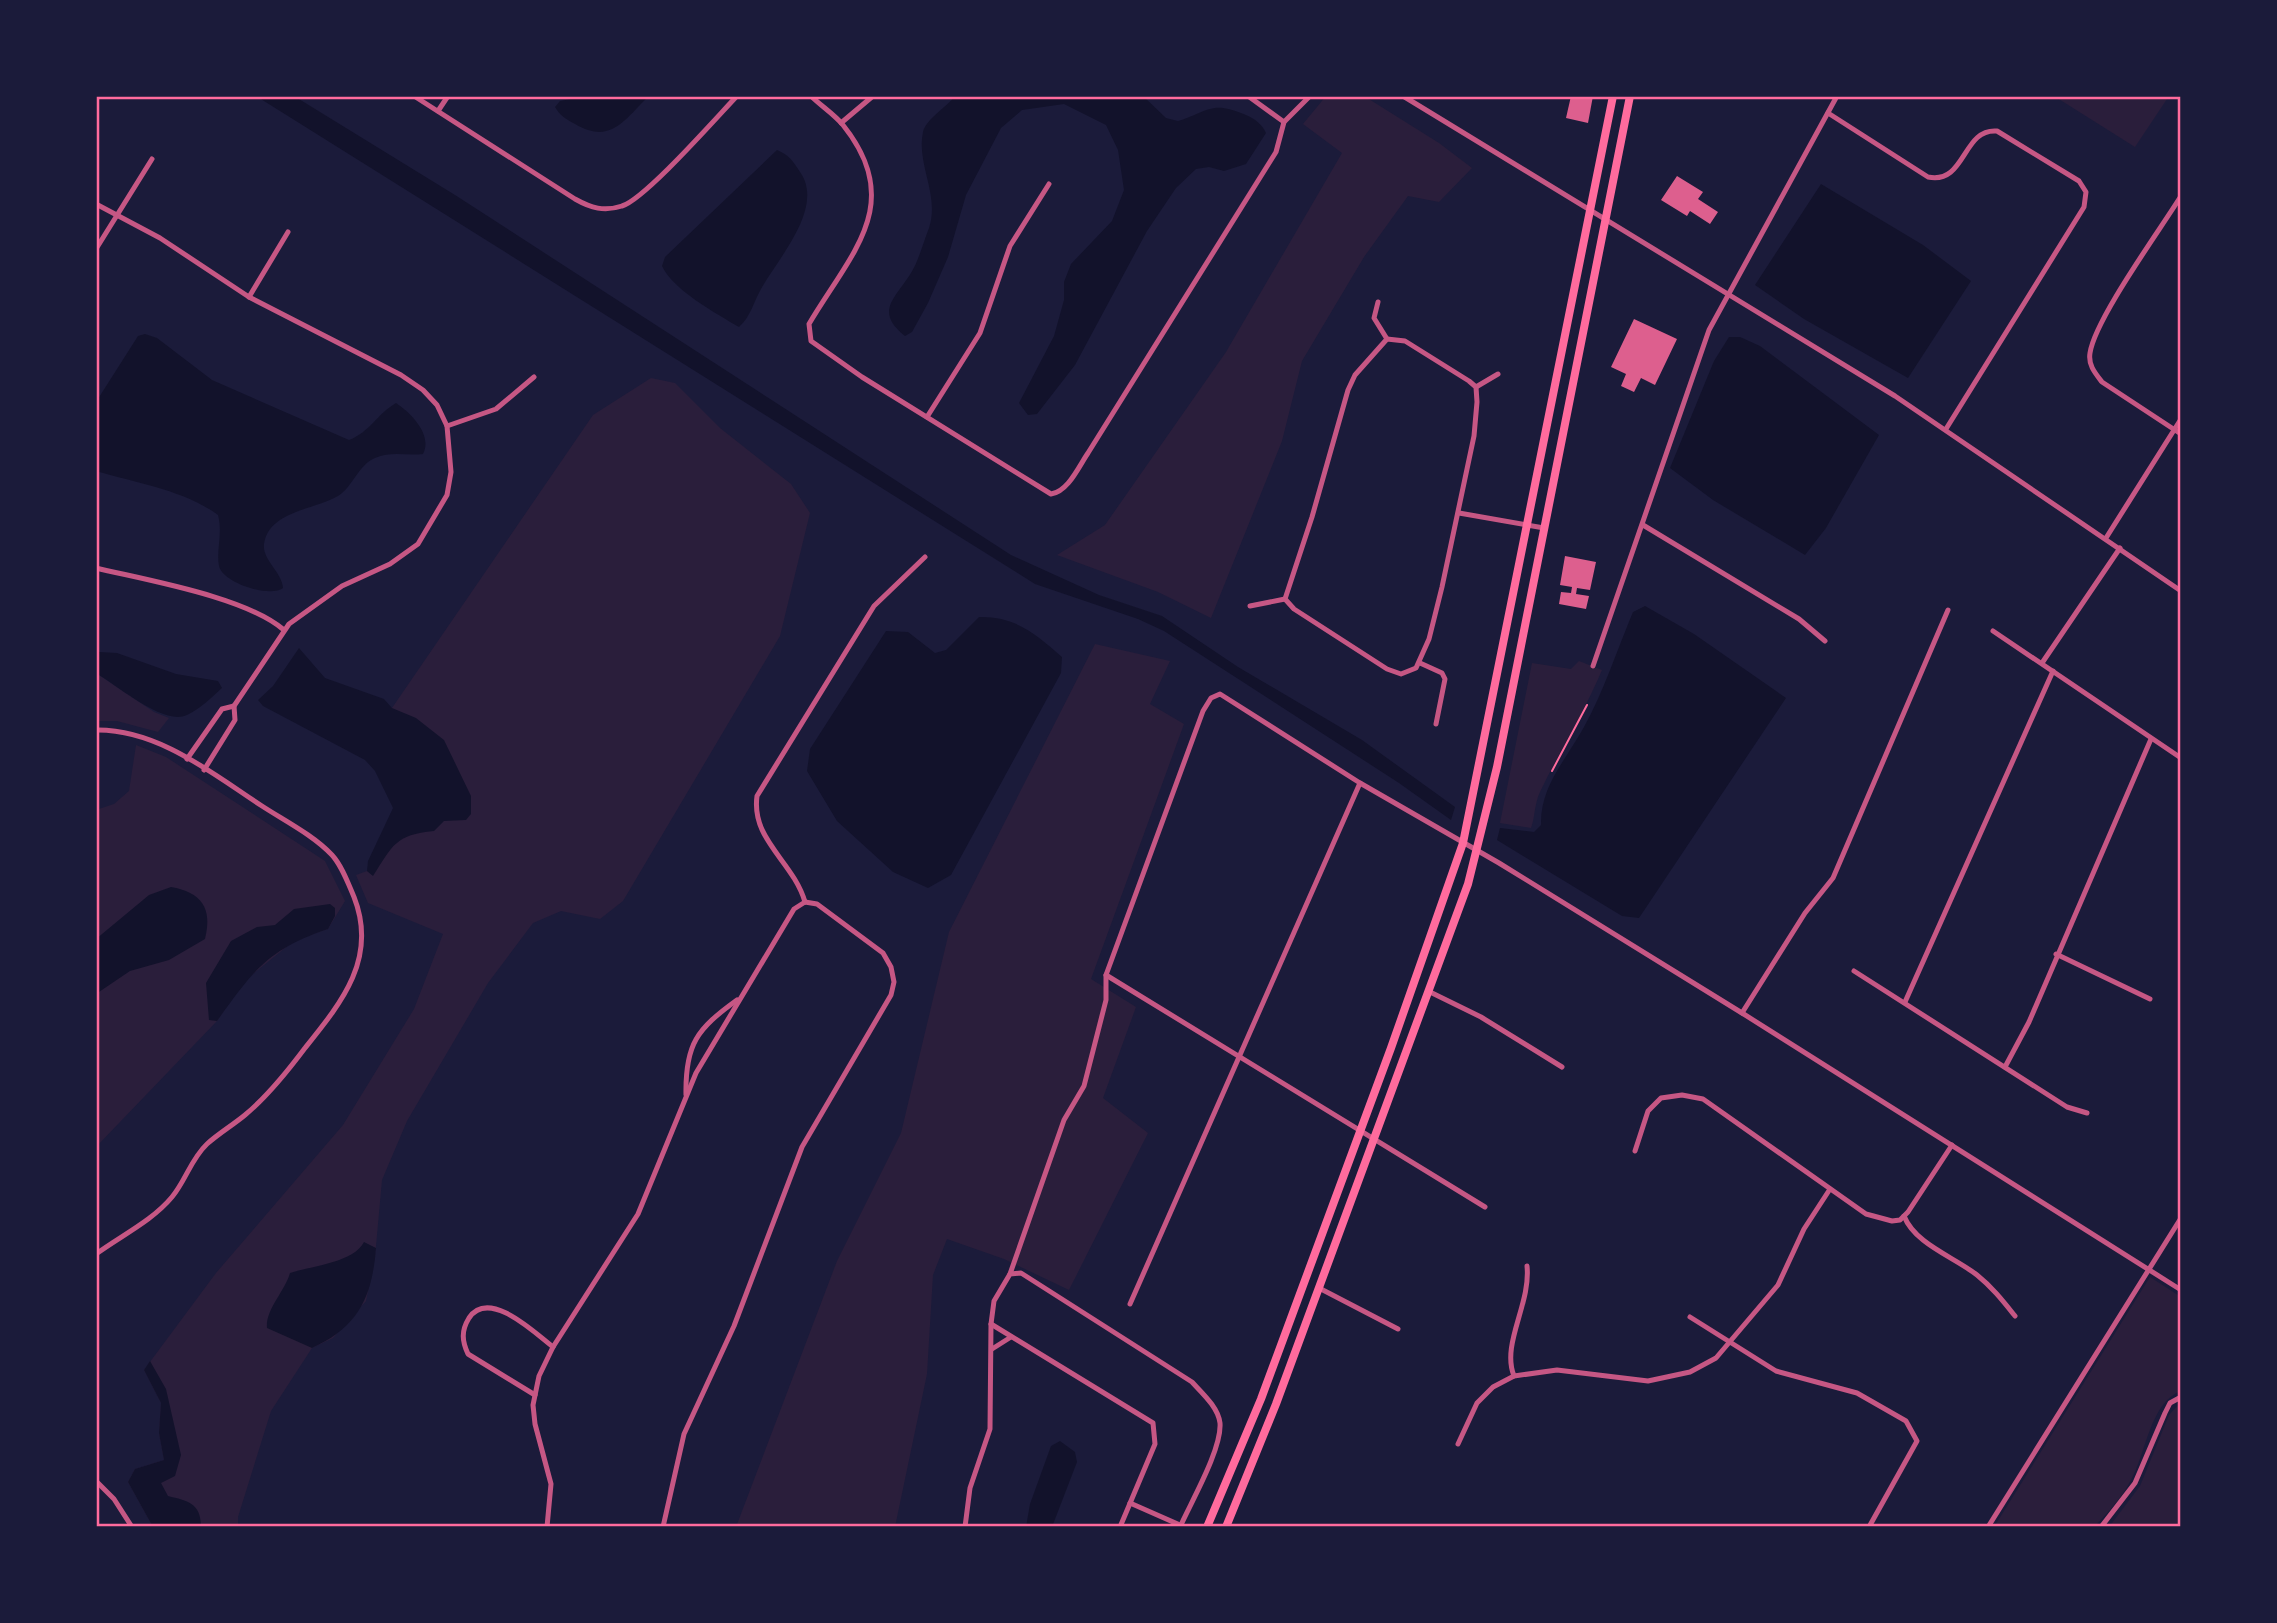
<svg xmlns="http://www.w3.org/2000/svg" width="2277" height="1623" font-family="Cabin,sans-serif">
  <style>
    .green { fill: #2a1e3b }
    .water { fill: #12122b }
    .building { fill: #dd5f8e }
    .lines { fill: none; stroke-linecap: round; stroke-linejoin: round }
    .path { stroke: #ff6b9d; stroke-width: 2 }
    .minor { stroke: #c65784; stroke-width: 5 }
    .primary { stroke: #ff6b9d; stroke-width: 8 }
    .neatline { fill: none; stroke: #ff6b9d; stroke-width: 2.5 }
  </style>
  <rect width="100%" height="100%" fill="#1b1b3a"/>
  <g class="green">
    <polygon points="1326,96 1364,96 1439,143 1472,168 1439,202 1408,196 1364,257 1302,361 1282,441 1211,618 1158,592 1057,555 1105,525 1226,352 1342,153 1303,124"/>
    <polygon points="2054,96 2169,96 2135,147"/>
    <polygon points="651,378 675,383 720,428 791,484 810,513 780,636 623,901 600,919 561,911 533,923 488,983 407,1121 382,1180 375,1257 366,1301 333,1338 312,1348 271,1411 238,1517 238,1527 153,1527 128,1482 135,1469 164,1460 159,1433 161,1403 144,1370 216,1273 343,1125 414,1009 443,934 368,903 356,875 367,871 372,875 391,847 409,833 392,708 593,415"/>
    <polygon points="1095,644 1170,661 1150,704 1184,724 1091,979 1136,1007 1103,1098 1148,1133 1069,1290 1004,1259 947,1239 933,1275 927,1374 895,1527 736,1527 837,1261 901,1133 949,932"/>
    <path d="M1579,661L1602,670C1584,713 1560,750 1540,792C1534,805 1535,818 1531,828L1500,823L1532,663L1571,669Z"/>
    <polygon points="96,673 154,712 169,718 158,732 117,721 96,721"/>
    <polygon points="136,745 166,757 325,861 345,901 328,929 295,940 243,982 217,1021 96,1147 96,810 114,804 129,791"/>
    <path d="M2150,1277L2181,1297V1391C2150,1402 2146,1454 2131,1480C2122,1497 2108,1513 2094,1527H1994Z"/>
    <polygon points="2181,1402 2181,1527 2109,1527 2140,1486 2169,1415"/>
  </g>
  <g class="water">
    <polygon points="256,96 294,96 455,195 1011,555 1099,595 1162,616 1238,667 1362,740 1455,807 1451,820 1399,783 1164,631 1138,619 1035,584"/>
    <path d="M587,96H649C624,120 611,145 575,124C566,119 560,116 555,107L560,101Z"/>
    <path d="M955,96H1143L1166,118L1178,121C1209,111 1212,100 1246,115C1255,119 1262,124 1266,133L1246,164L1224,171L1209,167L1196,169L1176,188L1147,231L1075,365L1037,414L1028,415L1019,403L1054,336L1064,300V282L1071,264L1112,221L1124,190L1118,150L1106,125L1064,104L1022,110L1001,128L966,195L948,257L928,303L912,332L905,336C874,311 895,299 911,273C919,260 923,243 929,228C940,195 916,164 923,132C926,119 947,107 955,96Z"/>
    <path d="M777,150C789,155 793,161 800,172C825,207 779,257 761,289C753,303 751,316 739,327C717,314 673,290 662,266L665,257Z"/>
    <polygon points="1821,184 1923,245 1971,281 1908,378 1804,319 1755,285"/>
    <path d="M145,334L157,338L212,380L349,440C370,432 377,414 396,403C411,413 433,435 423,454C406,456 391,451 375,458C358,465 353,487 338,496C314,510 269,511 264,544C262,560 282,572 283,588C270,598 223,583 219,566C216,550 223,534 218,515C184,490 136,483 96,471V402L138,336Z"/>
    <polygon points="1729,337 1740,337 1760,346 1879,435 1826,528 1805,555 1713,500 1670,468 1714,361"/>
    <path d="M1645,606L1694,634L1786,698L1639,918L1622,916L1497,840L1500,828L1534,832L1541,825C1540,786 1566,760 1584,727C1604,691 1617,650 1633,612Z"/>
    <path d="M979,617C1015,616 1036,634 1062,657L1061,673L951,875L928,888L893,872L837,821L807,771L810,749L886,631L908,632L935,653L946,650Z"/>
    <path d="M299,648L325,678L384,699L392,708L416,718L444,740L471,796V814L466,820L444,821L434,831C395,835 393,845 373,876L367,871L368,861L393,808L375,771L365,760L263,706L258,700L273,686Z"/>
    <path d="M99,652L117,653L176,674L218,681L222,688C212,697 200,709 187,715C164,726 118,686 96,673Z"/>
    <path d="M171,887C201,892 213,908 205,939L169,960L130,971L96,994V939L149,895Z"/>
    <path d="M330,904L335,908V916L328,929C268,949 253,971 217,1021L209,1020L206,983L231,941L257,927L275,925L294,909Z"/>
    <path d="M364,1242L376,1248C372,1298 358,1327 312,1348L267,1328C265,1310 285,1291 290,1273C311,1266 353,1263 364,1242Z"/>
    <path d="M150,1361L166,1389L181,1455L175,1476L161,1483L168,1496C188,1501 201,1503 201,1527H153L128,1482L135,1469L164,1460L159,1433L161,1403L144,1370Z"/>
    <polygon points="1060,1441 1075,1452 1077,1462 1052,1527 1026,1527 1030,1504 1051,1446"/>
  </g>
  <g class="building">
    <polygon points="1571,96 1593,96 1588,123 1566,118"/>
    <polygon points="1677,176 1703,192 1698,199 1718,212 1710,224 1690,211 1687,216 1661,200"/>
    <polygon points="1634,319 1677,339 1655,385 1641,378 1634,392 1621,386 1626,374 1611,367"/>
    <polygon points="1565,556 1596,562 1590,590 1577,588 1576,594 1589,596 1586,609 1559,604 1561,592 1571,593 1572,587 1560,585"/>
  </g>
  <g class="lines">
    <polyline class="path" points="1552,771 1587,705"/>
    <g class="minor">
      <path d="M414,96L575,199C591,208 604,212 622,206C645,199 716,118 737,96"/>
      <path d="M811,96C821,106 834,114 843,125C906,204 851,253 809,324L811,341L862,377L1051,494C1068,492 1079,466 1088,453L1276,152L1284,122L1310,96"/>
      <polyline points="1248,96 1284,122"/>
      <polyline points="1403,96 1895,396 2181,591"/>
      <polyline points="438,111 448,96"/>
      <path d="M1828,113L1928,177C1966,185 1962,128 1997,131L2079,181L2086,192L2084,207L1946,429"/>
      <polyline points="841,123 873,96"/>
      <path d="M2181,196C2160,230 2095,319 2090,353C2088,365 2095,373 2102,382L2181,434"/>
      <polyline points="96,204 160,238 249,297 401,375 423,390 437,405 447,426 451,472 447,495 418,544 390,564 342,586 289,624 234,706 235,720 204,770"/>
      <polyline points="96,249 152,159"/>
      <polyline points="249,297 288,232"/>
      <polyline points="1378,302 1374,318 1387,339"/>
      <polygon points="1387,339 1405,341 1469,381 1476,387 1477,402 1474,436 1442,587 1429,639 1416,668 1401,674 1387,669 1294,609 1285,599 1312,517 1348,390 1355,375"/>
      <polyline points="1476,387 1498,374"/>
      <polyline points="927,417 980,333 1010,246 1049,184"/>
      <polyline points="447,426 496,409 534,377"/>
      <polyline points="1459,513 1544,528"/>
      <polyline points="1643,525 1799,619 1825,641"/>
      <polyline points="2106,538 2181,419"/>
      <path d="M96,568C146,580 246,597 284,630"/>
      <polyline points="1250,606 1285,599"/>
      <polyline points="1993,631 2181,758"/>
      <polyline points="1420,663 1442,673 1445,679 1436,724"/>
      <polyline points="2042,663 2120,548"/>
      <polyline points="1593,666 1709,330 1837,96"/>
      <path d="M96,730C158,729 213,774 262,806C285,821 313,835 332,855C342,866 348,883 354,897C378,958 342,1002 305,1048C287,1072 268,1096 245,1115C233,1125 219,1133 207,1144C191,1159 186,1180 172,1197C152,1221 122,1235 96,1254"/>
      <polyline points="187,759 222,709 234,706"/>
      <path d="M805,902C793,861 751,840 757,796L874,606L925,557"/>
      <polyline points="2056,954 2150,999"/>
      <polyline points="1854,971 2067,1107 2087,1113"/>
      <polyline points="1106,975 1485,1207"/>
      <polyline points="1430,992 1481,1017 1562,1067"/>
      <polyline points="1905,1002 2053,671"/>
      <polyline points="1742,1013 1805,913 1833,878 1948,610"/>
      <polyline points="2005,1067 2029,1022 2151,739"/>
      <path d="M686,1095C685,1044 697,1029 737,1000"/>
      <polyline points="1635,1151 1648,1111 1661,1098 1682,1095 1703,1099 1866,1214 1892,1221 1900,1220 1908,1212 1952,1145"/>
      <path d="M1904,1216C1915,1244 1954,1257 1977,1275C1992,1287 2003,1301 2015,1316"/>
      <polyline points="1010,1274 1064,1120 1084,1086 1106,1000 1106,975 1203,711 1211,698 1220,694 1360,783 1499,863 1742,1013 2181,1290"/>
      <polyline points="1319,1288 1398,1329"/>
      <polyline points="1130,1304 1360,783"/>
      <polyline points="1690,1317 1776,1371 1857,1393 1906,1421 1917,1441 1869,1527"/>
      <polyline points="991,1324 1153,1423 1155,1444 1120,1527"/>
      <polyline points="992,1349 1011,1337"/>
      <path d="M1514,1376C1501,1344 1531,1304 1527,1266"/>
      <path d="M535,1395L468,1354C462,1341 461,1331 469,1318C489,1288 535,1333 553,1347"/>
      <polyline points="1458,1444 1477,1403 1493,1387 1514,1376 1557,1370 1648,1381 1690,1372 1716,1358 1778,1285 1804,1229 1830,1189"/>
      <polyline points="96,1481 114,1499 132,1527"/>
      <polyline points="1130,1503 1180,1525"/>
      <polyline points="547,1527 551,1484 535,1424 533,1405 539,1376 553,1347 638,1214 696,1073 794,909 805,902"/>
      <polyline points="663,1527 684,1434 734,1326 802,1147 891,995 894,982 891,967 883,953 817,904 805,902"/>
      <path d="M965,1527L970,1488L990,1429L991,1324L994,1301L1010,1274L1021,1273L1192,1382C1202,1393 1218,1407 1220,1423C1222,1449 1191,1502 1180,1527"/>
      <polyline points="1988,1527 2181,1218"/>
      <polyline points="2101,1527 2135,1483 2165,1413 2170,1403 2181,1397"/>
    </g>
    <g class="primary">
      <polyline points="1207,1527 1261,1399 1391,1048 1463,843 1613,96"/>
      <polyline points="1226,1527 1276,1404 1468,884 1497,767 1630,96"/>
    </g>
  </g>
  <rect width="2277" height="1623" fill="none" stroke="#1b1b3a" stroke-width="196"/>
  <rect x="98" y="98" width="2081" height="1427" class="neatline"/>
</svg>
